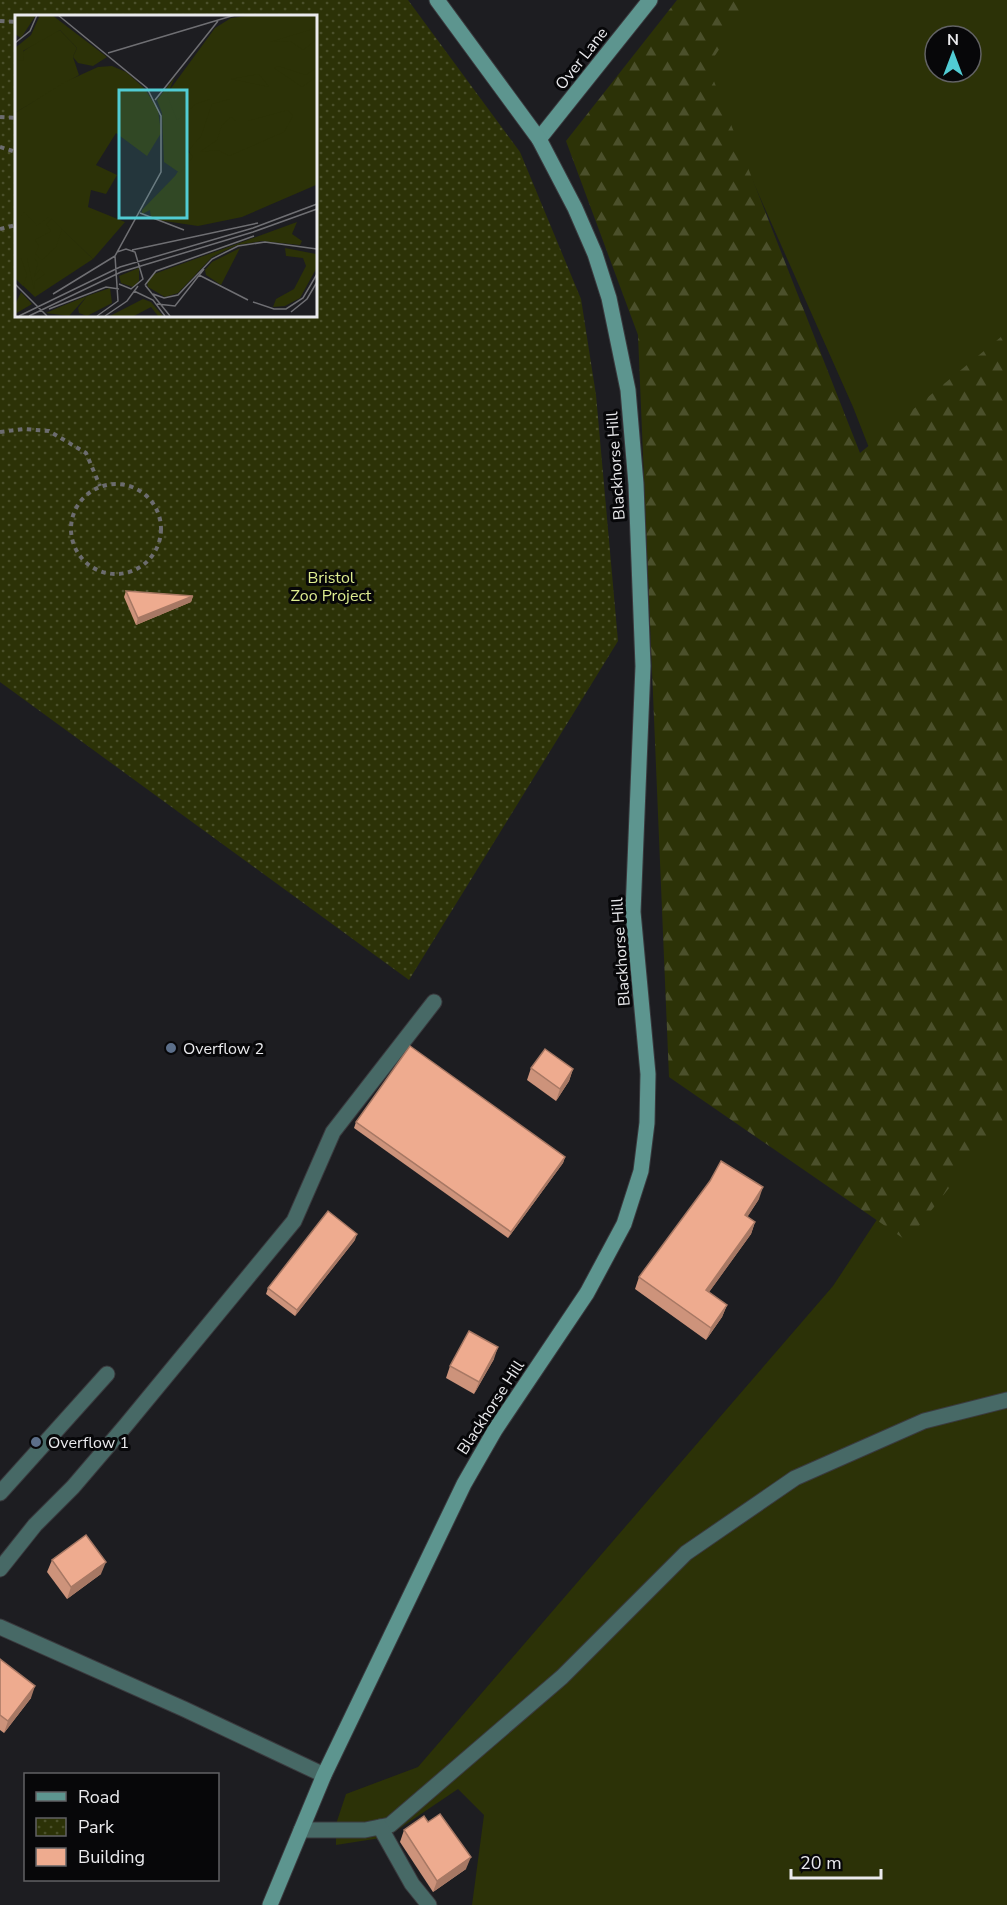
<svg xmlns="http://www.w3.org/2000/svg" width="1007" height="1905" font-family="'Nunito Sans',sans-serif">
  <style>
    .grass { fill: #2c3207; fill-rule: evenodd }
    .forest { fill: url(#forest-firs) }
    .park { fill: url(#park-dots); fill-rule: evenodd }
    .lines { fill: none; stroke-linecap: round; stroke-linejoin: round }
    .lane-casing { stroke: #3a3a3e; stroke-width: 17 }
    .street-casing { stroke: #3a3a3e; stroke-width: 17 }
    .secondary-casing { stroke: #3a3a3e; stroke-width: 17 }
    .path { stroke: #6c6c6f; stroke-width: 4; stroke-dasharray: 4.5 4.5; stroke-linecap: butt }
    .lane { stroke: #476966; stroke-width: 15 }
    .street { stroke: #476966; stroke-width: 15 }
    .secondary { stroke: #5d958f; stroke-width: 15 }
    .wall { fill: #cd937b }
    .shaded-wall { fill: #a77864 }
    .building { fill: #eeab8f; stroke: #a77864; stroke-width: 1.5 }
    .service-dot { fill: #5c6f8a; stroke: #070709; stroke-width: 2 }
    .labels { text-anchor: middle; stroke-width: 6; stroke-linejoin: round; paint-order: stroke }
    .street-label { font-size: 16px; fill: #eaeaed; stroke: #070709 }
    .park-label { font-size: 16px; fill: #deed90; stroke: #070709 }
    .poi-label { font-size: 16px; fill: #eaeaed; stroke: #070709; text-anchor: start }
    .inset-road { fill: none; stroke: #6f6f73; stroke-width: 1.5 }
    .view { fill: #51ccd4; fill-opacity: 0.15; stroke: #51ccd4; stroke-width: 3 }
    .inset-edge { fill: none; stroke: #eaeaed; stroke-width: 3 }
  </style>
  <defs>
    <pattern id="forest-firs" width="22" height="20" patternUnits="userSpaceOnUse" patternTransform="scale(1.5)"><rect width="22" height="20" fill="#2c3207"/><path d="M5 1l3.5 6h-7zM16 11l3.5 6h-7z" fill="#4b502b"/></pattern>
    <pattern id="park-dots" width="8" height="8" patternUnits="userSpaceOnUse" patternTransform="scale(1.5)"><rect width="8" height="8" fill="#2c3207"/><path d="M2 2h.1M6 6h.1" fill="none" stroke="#4b502b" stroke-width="1.8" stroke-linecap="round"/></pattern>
  </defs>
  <rect width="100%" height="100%" fill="#1d1d21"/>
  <g class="grass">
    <path d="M751,0H1007V800L853,407L702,67ZM935,36H971V72H935Z"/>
    <polygon points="1007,1023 1007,1905 472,1905 484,1815 458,1789 387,1837 336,1845 336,1824 346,1794 418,1767 833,1286"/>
  </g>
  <polygon class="forest" points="677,0 752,0 708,66 860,453 1007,332 1007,1115 907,1241 669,1077 638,335 566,141"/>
  <path class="park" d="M0,0H408L520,152L581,299L596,395L618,641L409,980L0,682ZM16,16H315V315H16Z"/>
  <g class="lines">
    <g class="lane-casing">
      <g id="lane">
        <polyline points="0,1493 107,1374"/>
        <polyline points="0,1569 35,1525 73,1487 126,1425 294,1221 333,1132 434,1002"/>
        <polyline points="0,1627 184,1709 324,1775"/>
        <polyline points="380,1827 390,1825 562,1677 686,1553 795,1478 924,1421 1007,1400"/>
      </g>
    </g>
    <g class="street-casing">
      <polyline id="street" points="301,1830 365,1830 380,1827 412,1884 429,1905"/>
    </g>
    <g class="secondary-casing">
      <g id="secondary">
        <polyline points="539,139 650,0"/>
        <polyline points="270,1905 324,1775 464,1484 495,1430 587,1293 624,1224 641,1171 647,1123 648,1074 633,912 643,666 636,484 628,390 609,298 595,254 575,208 539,139 437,0"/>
      </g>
    </g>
    <g class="path">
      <polyline points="0,21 16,22"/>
      <polyline points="0,117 16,118"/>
      <polyline points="0,147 16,152"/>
      <polyline points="0,229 16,225"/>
      <polyline points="0,432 24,429 49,431 86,453 100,486"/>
      <circle cx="116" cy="529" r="45"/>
    </g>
    <use href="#lane" class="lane"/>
    <use href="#street" class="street"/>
    <use href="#secondary" class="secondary"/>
  </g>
  <g class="wall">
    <polygon points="126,591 193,596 191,602 136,625 124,597"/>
    <polygon points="531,1068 573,1069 569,1081 556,1101 527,1080"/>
    <polygon points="356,1122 565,1157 563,1163 508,1238 354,1128"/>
    <polygon points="759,1199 747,1217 755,1222 751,1234 709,1292 727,1305 722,1317 706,1340 635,1289 639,1277"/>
    <polygon points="355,1240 295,1316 266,1294 268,1288"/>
    <polygon points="494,1359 474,1394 446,1378 450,1366"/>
    <polygon points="52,1560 101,1574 67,1599 47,1572"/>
    <polygon points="0,1659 31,1698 4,1733 0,1730"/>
    <polygon points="428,1822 466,1869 433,1892 400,1842 404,1830"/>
  </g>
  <g class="shaded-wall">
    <polygon points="193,596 191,602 136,625 138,618"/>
    <polygon points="573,1069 569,1081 556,1101 560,1089"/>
    <polygon points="565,1157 563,1163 508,1238 511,1232"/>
    <polygon points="763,1187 759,1199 741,1227 745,1215"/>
    <polygon points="755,1222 751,1234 702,1302 706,1290"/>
    <polygon points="357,1234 355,1240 295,1316 297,1310"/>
    <polygon points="727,1305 722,1317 706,1340 711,1328"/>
    <polygon points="498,1347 494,1359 474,1394 479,1382"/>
    <polygon points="106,1562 101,1574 67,1599 71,1587"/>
    <polygon points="35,1686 31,1698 4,1733 8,1721"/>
    <polygon points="471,1857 466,1869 433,1892 437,1881"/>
  </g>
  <g class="building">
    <polygon points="126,591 193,596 138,618"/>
    <polygon points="410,1046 565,1157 511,1232 356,1122"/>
    <polygon points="545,1049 573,1069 560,1089 531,1068"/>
    <polygon points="721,1161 763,1187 745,1215 755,1222 706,1290 727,1305 711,1328 639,1277 710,1181"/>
    <polygon points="328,1211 357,1234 297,1310 268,1288"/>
    <polygon points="469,1331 498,1347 479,1382 450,1366"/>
    <polygon points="86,1535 106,1562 71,1587 52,1560"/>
    <polygon points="0,1659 35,1686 8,1721 0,1715"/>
    <polygon points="440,1814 471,1857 437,1881 404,1830 424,1816 428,1822"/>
  </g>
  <g class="service-dot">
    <circle cx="171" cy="1048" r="6"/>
    <circle cx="36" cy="1442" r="6"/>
  </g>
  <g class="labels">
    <g class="street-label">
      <text transform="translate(581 58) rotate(-52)" y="6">Over Lane</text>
      <text transform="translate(615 466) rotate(-94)" y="6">Blackhorse Hill</text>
      <text transform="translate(620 952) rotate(-94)" y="6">Blackhorse Hill</text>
      <text transform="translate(490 1407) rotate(-57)" y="6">Blackhorse Hill</text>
    </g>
    <g class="park-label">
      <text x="331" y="583">Bristol<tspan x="331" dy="18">Zoo Project</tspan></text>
    </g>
    <g class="poi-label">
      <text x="183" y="1054">Overflow 2</text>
      <text x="48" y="1448">Overflow 1</text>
    </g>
  </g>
  <g transform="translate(15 15)">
    <rect width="302" height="302" fill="#1d1d21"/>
    <path d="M0,0H21L6,23L0,19ZM239,0H301V170L227,202L183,211L136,204L135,195L127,199V195L160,161L175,138L151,80L200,13L216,3ZM45,15L62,33L58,42L64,60L0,98V42L32,20ZM0,196L10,197L22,210L34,201L78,244L20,282L0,263ZM282,207L277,219L287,226L285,230L247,226L222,230L197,242L163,278L150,282L133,272L132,266L139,259ZM270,233L301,239V254L285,283L270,291L258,292L261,284L279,274L291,251L288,243L271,241ZM124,253V266L118,272L106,268L104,261ZM72,281L54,301L31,298L47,291Z" fill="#2c3207"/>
    <path d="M25,0H37L92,42L78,51L63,48L58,42L62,33L45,15L8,36L9,45L5,46L0,42V33L16,20ZM301,13V25L288,35L275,26L255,27ZM263,51L291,60L301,53V62L287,72L259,53ZM244,59L254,72L216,64ZM160,62L152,80L162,105L181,89L195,84H215L197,89L186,121L173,136L178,142L165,158L149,147L147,98L142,85ZM273,95L278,101L269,117L214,141L203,135L185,137L202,125L207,110L216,102L221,106H233ZM37,204L47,214L41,232L27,245L20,239L24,231L20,225L36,216L31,209ZM225,233L206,270L191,260L190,255L197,247ZM6,243L12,260L8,271L0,263L2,245ZM12,243H19L23,248L19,262L25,254L30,259L20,266L19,274ZM95,273L97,288L72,301L64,298L63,293L72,281ZM6,277L17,289L0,299V290ZM128,284L136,287L148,301H143L136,292L119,301H95Z" fill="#2c3207"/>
    <path d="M97,51L111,57L130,74L143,95L146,118L132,141L101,118L81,150L102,160L91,179L76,175L73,192L110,207L78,244L34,202L22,211L9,197L0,210V98L50,67L83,52Z" fill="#2c3207"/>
    <path class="inset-road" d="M43,0L132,73L146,101V157L100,241L103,286L82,301M0,28L15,16L22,0M93,38L220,0M140,85L203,6M125,198L169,215M117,235L243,208M102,237L111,234L120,237L128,264L116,274L104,269M184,260L233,285M0,269L32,301M130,270L155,301M130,270L141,256L239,221M119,276L138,285L150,301M38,279L100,241M138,279L149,283L163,280L197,244L223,231L250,227L302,234M238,287L259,294H271L288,283L302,259M142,289L160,291L189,254M34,294L91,272L104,274M276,297L292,284L302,267M4,301L105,252L238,213L302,189M14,301L106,257L238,217L302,194M90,301L112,286L123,271"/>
    <path class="view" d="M104,75H172V203H104Z"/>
    <rect width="302" height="302" class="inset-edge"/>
  </g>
  <rect x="24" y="1773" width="195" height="108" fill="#070709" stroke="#626264" stroke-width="1.5"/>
  <rect x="36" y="1792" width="30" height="9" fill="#5d958f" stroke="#626264" stroke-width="1.5"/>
  <text x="78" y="1803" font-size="18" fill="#eaeaed">Road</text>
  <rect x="36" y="1818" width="30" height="18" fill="url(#park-dots)" stroke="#626264" stroke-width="1.5"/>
  <text x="78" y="1833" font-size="18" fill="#eaeaed">Park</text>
  <rect x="36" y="1848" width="30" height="18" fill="#eeab8f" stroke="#626264" stroke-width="1.5"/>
  <text x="78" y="1863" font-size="18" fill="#eaeaed">Building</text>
  <g transform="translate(953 54)"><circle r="28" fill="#070709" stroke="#626264" stroke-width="1.5"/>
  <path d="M0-4.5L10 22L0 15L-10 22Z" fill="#51ccd4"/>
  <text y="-9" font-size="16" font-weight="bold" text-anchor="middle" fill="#eaeaed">N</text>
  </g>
  <path d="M791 1869v9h90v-9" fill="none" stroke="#eaeaed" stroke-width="3"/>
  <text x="800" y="1869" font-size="18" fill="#eaeaed" stroke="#070709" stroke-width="4.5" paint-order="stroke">20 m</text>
</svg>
